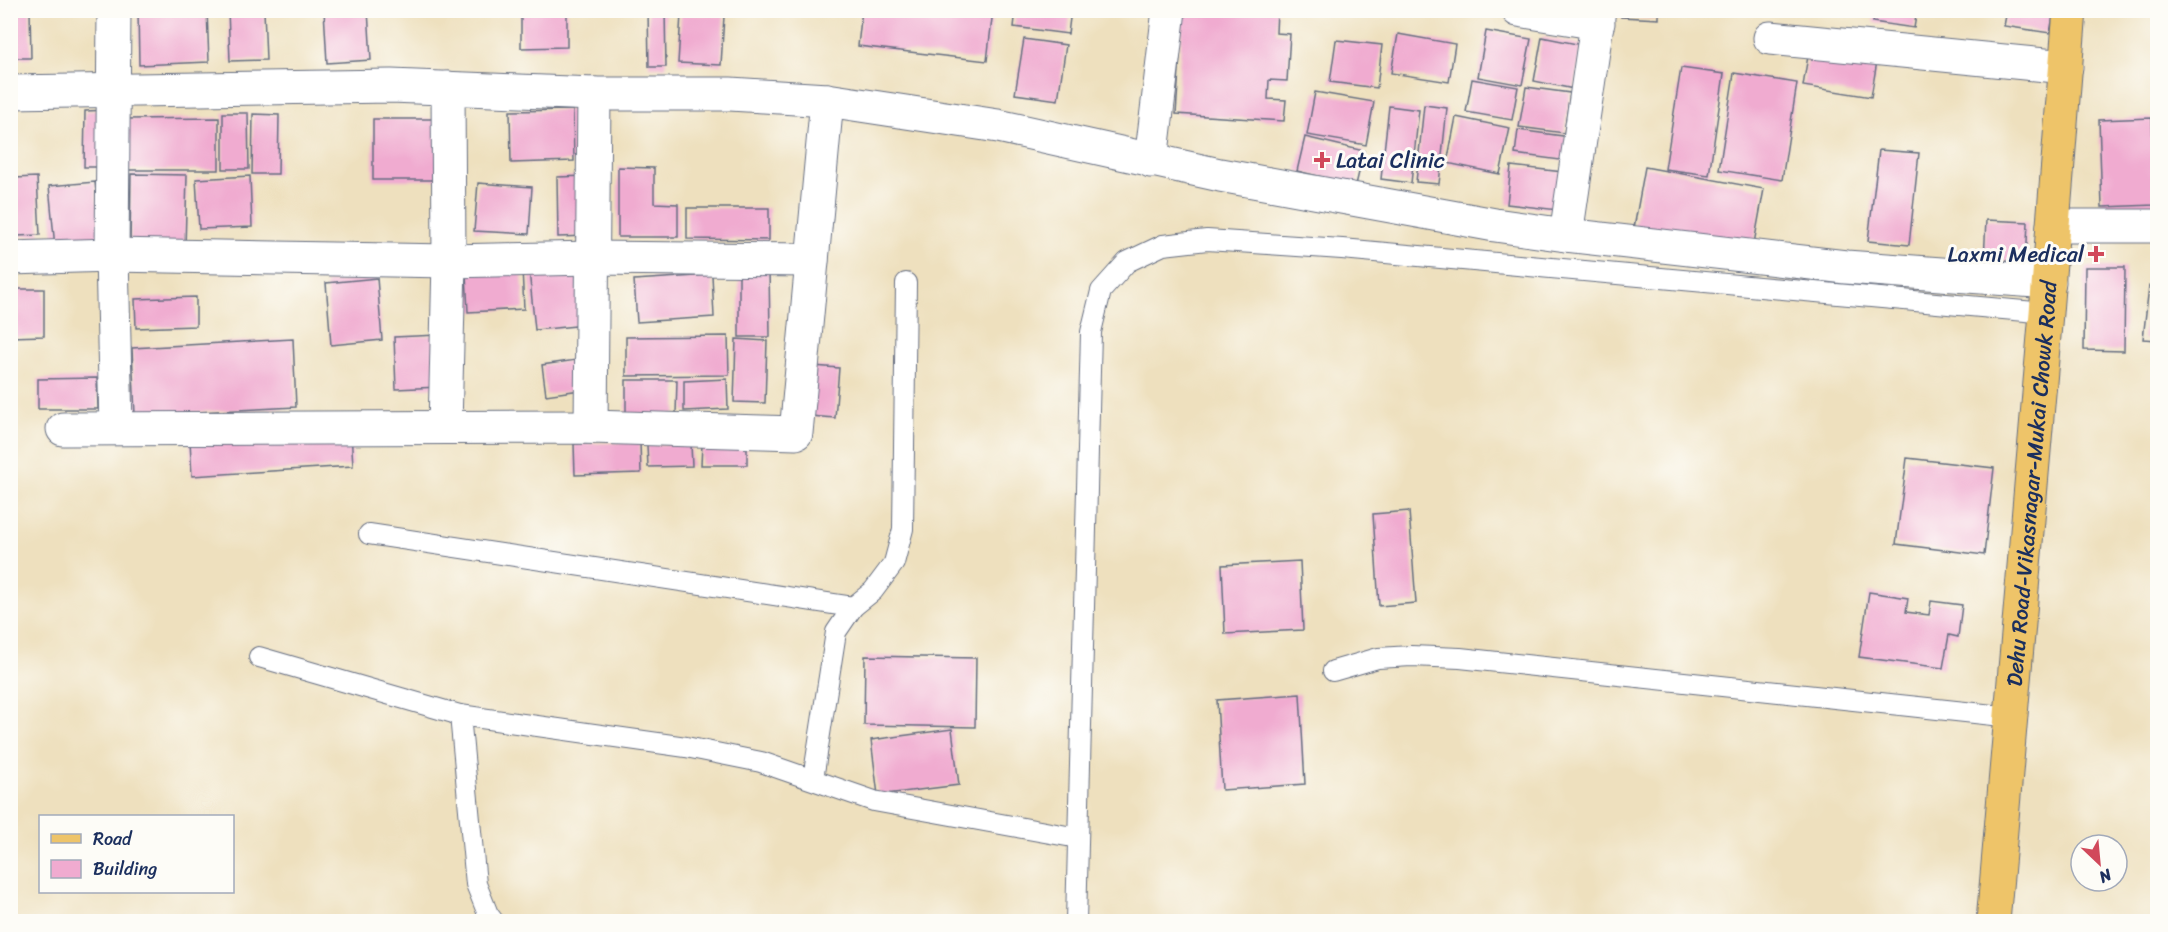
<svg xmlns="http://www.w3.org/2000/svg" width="2168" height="932" font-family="Sriracha,sans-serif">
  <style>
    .building { fill: #f0abd0 }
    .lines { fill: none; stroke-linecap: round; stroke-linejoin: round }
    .service-casing { stroke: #656d80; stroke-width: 22 }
    .minor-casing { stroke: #656d80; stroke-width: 35 }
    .primary-casing { stroke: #656d80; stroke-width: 35 }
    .service { stroke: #fff; stroke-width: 20 }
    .minor { stroke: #fff; stroke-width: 33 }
    .primary { stroke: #eec469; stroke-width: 33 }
    .poi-dot { fill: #d1495b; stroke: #fdfcf7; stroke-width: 2 }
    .labels { text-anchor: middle; stroke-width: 6; stroke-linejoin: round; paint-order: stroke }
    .poi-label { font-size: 22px; fill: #1b2f5e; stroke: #fdfcf7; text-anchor: start }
    .street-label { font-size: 22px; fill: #1b2f5e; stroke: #fdfcf7 }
  </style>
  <rect width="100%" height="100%" fill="#fdfcf7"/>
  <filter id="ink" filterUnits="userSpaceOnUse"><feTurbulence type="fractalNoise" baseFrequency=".0167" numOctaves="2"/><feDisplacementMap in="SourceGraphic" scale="12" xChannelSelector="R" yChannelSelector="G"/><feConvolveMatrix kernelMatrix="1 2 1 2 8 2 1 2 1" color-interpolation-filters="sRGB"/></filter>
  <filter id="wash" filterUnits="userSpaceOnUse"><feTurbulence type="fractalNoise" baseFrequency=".008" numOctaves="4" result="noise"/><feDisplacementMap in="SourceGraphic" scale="24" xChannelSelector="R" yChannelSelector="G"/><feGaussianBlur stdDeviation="1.35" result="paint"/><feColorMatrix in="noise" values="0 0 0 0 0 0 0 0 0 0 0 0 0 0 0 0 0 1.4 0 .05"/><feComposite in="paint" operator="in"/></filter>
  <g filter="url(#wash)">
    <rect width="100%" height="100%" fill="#eee0be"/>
    <g id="blocks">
      <g class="building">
        <polygon points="10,10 30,10 31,58 10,58"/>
        <polygon points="138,10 207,10 209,62 139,65"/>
        <polygon points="228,10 264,10 266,60 230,61"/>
        <polygon points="324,10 368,10 371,60 327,63"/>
        <polygon points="521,10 567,10 567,47 521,48"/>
        <polygon points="648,10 665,10 666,67 649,67"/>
        <polygon points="862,10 993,10 987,61 858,46"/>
        <polygon points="1016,10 1071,10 1068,34 1014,27"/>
        <polygon points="1183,10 1277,10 1276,33 1290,34 1287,81 1269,80 1268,99 1286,100 1284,121 1176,114"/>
        <polygon points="1622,10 1659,10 1659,19 1621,17"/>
        <polygon points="1875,10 1917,10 1914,28 1873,22"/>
        <polygon points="2007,10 2054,10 2050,33 2004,26"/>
        <polygon points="681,14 724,16 721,65 678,63"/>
        <polygon points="1486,31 1531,39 1522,85 1478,77"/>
        <polygon points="1398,34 1455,44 1449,82 1391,73"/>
        <polygon points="1542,37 1582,45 1574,89 1534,81"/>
        <polygon points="1024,39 1066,45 1058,100 1015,94"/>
        <polygon points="1336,40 1382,45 1377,88 1330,82"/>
        <polygon points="1809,50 1877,61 1871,97 1803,86"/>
        <polygon points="1681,68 1724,74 1709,175 1665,169"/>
        <polygon points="1734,73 1797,83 1782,180 1719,170"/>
        <polygon points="1472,79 1518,87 1512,120 1466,112"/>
        <polygon points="1526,87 1570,93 1564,133 1519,127"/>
        <polygon points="1315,92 1374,102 1366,145 1307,135"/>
        <polygon points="1424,105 1447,108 1439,184 1416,182"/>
        <polygon points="1389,106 1419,110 1411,183 1381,179"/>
        <polygon points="109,110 108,167 84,167 85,111"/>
        <polygon points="573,110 574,161 511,163 510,111"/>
        <polygon points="223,113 248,113 249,169 223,169"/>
        <polygon points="253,114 279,115 278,174 252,174"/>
        <polygon points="1456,117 1510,128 1500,174 1447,163"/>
        <polygon points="219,118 219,170 127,170 126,119"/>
        <polygon points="2152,118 2155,205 2102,207 2099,120"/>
        <rect x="373" y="119" width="65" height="61"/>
        <polygon points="1518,130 1578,138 1575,162 1515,154"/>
        <polygon points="1305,137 1364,151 1356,185 1297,171"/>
        <polygon points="1879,150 1919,153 1909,245 1868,241"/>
        <polygon points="1511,166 1563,172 1558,210 1507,204"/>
        <polygon points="618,167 654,168 654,203 678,204 678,237 618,237"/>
        <polygon points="1645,167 1764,189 1753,249 1634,228"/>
        <polygon points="131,174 187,175 185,248 130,248"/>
        <polygon points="250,176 252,227 199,229 196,179"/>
        <polygon points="587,176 588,236 558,237 557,177"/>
        <polygon points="37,177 40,235 17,236 14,178"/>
        <polygon points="95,182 101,243 55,247 49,186"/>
        <polygon points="478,183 532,187 529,234 474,231"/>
        <polygon points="687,208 769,208 769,240 687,239"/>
        <polygon points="1986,220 2028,222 2026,262 1984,260"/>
        <polygon points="581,265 586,325 535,330 529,270"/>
        <polygon points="739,267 769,267 770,337 739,337"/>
        <polygon points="2085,267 2125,267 2124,351 2084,350"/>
        <polygon points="522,269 524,309 468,312 466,273"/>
        <polygon points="712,275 714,317 637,322 634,280"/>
        <polygon points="377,278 382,340 331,345 326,283"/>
        <polygon points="2149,286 2158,287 2158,340 2143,339"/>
        <polygon points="10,289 44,289 44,336 10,337"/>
        <polygon points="196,297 196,326 136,328 135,299"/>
        <polygon points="438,335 439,387 396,389 394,337"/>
        <polygon points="728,336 729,375 626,376 626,337"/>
        <polygon points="293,339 296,407 135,415 132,348"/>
        <polygon points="736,339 767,341 765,403 734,402"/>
        <polygon points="576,360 580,390 546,395 542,365"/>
        <polygon points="813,366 839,368 835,418 810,416"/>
        <polygon points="97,378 98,409 38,409 38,379"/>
        <polygon points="727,379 728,409 684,411 684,381"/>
        <polygon points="626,380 677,380 676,414 626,414"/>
        <polygon points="351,432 353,466 192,476 190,441"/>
        <polygon points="640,442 641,473 575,475 574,444"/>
        <polygon points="691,444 692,466 648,467 647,445"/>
        <polygon points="702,444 747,444 747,465 701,465"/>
        <polygon points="1907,458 1994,468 1984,555 1896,544"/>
        <polygon points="1409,511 1416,603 1379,606 1373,514"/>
        <polygon points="1300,561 1303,630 1225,634 1222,565"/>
        <polygon points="1869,592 1908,598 1906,612 1929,615 1931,601 1962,605 1958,637 1949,635 1943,668 1859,657"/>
        <polygon points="865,656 976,658 975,727 864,725"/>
        <polygon points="1300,694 1305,784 1222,790 1217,700"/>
        <polygon points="952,729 959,785 878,795 871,740"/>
      </g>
    </g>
  </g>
  <g filter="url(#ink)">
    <use href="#blocks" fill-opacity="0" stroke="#656d80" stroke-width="1.5"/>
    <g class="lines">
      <g class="service-casing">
        <g id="service">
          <polyline points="369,534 853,607"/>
          <polyline points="259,657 460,715 686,747 761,762 874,801 1078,838"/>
          <polyline points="1333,671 1378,658 1411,656 1460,658 2012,717"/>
          <polyline points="460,715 476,884 488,914 494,922"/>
          <polyline points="813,779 836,632 853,607 873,591 894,563 903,529 906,283"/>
          <polyline points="1076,922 1091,332 1101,291 1127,262 1163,245 1207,240 1342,249 2046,313"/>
        </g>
      </g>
      <g class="minor-casing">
        <g id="minor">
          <polyline points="114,10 112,255 116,428"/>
          <polyline points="1518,10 1598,23"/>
          <polyline points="1770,38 2066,67"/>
          <polyline points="10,92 391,86 594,94 730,94 827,100 998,126 1220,175 1495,225 1566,235 1846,267 2049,282"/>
          <polyline points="1151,161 1169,10"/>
          <polyline points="2053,226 2158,226"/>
          <polyline points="1566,235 1599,10"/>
          <polyline points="10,258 112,255 449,261 591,258 812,260"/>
          <polyline points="445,427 449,261 448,88"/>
          <polyline points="591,427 594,94"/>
          <polyline points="63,429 591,427 796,433 827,100"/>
        </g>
      </g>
      <g class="primary-casing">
        <g id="primary">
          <path id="s1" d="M1993,922L2046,313L2070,10"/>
        </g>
      </g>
      <use href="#service" class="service"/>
      <use href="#minor" class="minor"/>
      <use href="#primary" class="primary"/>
    </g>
  </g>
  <g class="poi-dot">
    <path d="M1319 151h6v6h6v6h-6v6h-6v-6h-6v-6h6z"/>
    <path d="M2093 245h6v6h6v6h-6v6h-6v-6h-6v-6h6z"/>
  </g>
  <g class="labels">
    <g class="poi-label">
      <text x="1336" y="168">Latai Clinic</text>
      <text x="2084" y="262" text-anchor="end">Laxmi Medical</text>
    </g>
    <g class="street-label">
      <text dy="8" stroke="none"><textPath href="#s1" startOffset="440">Dehu Road-Vikasnagar-Mukai Chowk Road</textPath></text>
    </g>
  </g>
  <rect width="2168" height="932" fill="none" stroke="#fdfcf7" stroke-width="36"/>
  <rect x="39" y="815" width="195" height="78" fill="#fdfcf7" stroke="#a3aaba" stroke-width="1.5"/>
  <rect x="51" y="834" width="30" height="9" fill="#eec469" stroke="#a3aaba" stroke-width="1.5"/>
  <text x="93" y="845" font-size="18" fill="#1b2f5e">Road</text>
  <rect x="51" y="860" width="30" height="18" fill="#f0abd0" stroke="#a3aaba" stroke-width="1.5"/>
  <text x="93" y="875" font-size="18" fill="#1b2f5e">Building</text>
  <g transform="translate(2099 863) rotate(154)"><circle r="28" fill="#fdfcf7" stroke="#a3aaba" stroke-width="1.5"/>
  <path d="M0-4.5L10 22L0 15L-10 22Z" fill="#d1495b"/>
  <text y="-9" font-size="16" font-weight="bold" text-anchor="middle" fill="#1b2f5e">N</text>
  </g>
</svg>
